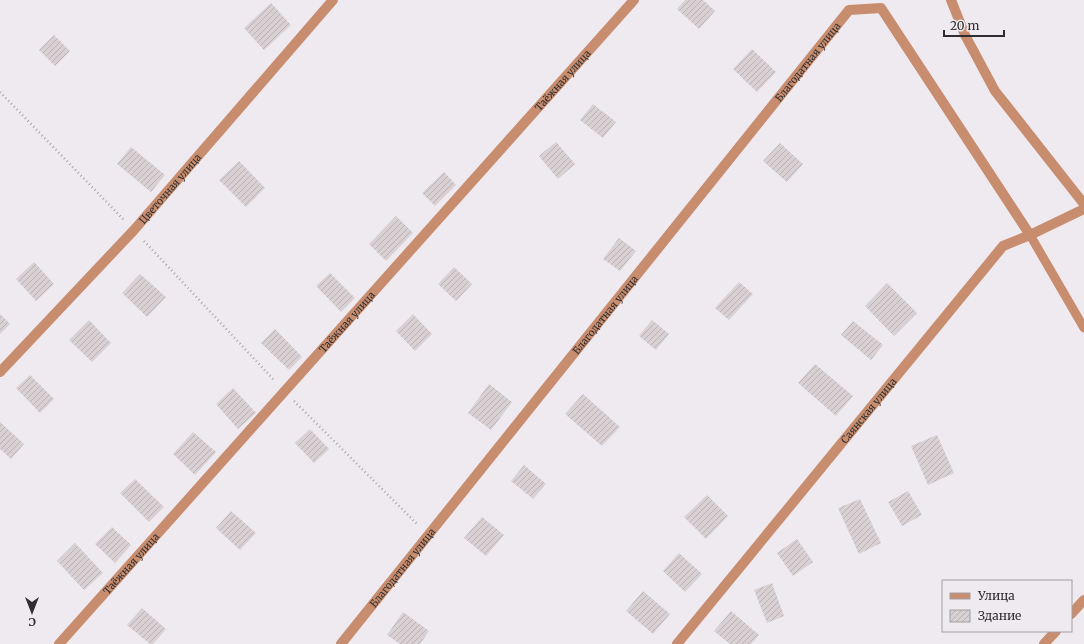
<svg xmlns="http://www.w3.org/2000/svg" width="1084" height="644" font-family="Merriweather,serif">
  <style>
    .building { fill: url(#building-hatch) }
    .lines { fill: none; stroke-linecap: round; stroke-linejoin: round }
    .path { stroke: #a8a4a8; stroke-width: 2.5; stroke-dasharray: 1 3; stroke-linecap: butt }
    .service { stroke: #c78d6e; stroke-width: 9 }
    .minor { stroke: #c78d6e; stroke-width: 10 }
    .labels { text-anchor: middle; stroke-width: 3.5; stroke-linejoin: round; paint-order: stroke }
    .street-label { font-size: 10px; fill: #2f2d2f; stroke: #efeaf0 }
  </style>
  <defs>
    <pattern id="building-hatch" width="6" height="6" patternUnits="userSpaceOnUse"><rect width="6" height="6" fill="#d8d0d3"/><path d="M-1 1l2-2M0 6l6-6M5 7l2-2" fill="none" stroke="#bab3b5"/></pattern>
  </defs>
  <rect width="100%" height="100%" fill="#efeaf0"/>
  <g class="building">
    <polygon points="685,0 703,0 715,11 699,29 677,9"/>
    <polygon points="271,3 291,25 264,50 244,28"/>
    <polygon points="54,35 70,51 55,66 39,50"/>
    <polygon points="752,49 776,72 757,92 733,69"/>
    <polygon points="593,104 616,122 603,138 580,120"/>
    <polygon points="556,142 575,164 558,179 539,156"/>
    <polygon points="780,143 803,164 787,182 763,161"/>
    <polygon points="131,147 165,175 151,192 117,164"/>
    <polygon points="239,161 265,188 246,207 219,180"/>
    <polygon points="444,172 456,185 435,206 422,193"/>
    <polygon points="396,216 413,233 386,261 369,244"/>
    <polygon points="619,238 636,251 620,271 603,259"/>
    <polygon points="34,262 54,284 36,301 16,279"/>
    <polygon points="454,267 472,284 456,301 438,284"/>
    <polygon points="330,273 355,298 341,312 316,286"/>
    <polygon points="140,274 166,297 147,317 122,293"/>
    <polygon points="739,282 753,294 729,320 715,308"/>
    <polygon points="887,283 917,313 894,336 865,306"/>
    <polygon points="0,314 10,324 0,334"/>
    <polygon points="413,314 432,334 415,351 396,331"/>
    <polygon points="89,320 111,343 92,362 69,340"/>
    <polygon points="652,320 669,334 656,350 639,336"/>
    <polygon points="853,321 883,345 871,360 841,335"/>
    <polygon points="275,329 302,357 289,370 261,343"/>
    <polygon points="815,364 853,396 836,416 798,383"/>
    <polygon points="30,375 54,399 40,413 16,388"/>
    <polygon points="489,384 512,402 491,430 468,413"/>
    <polygon points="233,388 256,413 238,429 216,404"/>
    <polygon points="583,394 620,427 602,446 565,414"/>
    <polygon points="0,422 24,444 11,459 0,449"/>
    <polygon points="310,429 329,449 314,463 295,443"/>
    <polygon points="193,432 216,452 195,475 173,454"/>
    <polygon points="937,435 954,473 928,485 911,446"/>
    <polygon points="524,465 546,484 533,499 511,481"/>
    <polygon points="135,479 164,507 149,522 120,493"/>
    <polygon points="908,491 922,515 902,526 888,502"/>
    <polygon points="707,495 728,516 706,539 684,517"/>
    <polygon points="860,499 881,543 859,554 838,508"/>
    <polygon points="231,511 256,533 240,550 216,528"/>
    <polygon points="482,517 504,535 486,556 464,538"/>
    <polygon points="112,527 131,545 115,563 95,544"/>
    <polygon points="797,539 813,562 793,576 777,553"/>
    <polygon points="75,543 103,573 84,590 57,561"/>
    <polygon points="679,553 702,574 685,592 663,571"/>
    <polygon points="772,583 784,616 767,623 754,590"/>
    <polygon points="643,591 670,614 653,634 626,611"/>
    <polygon points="142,608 166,629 153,644 150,644 127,625"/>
    <polygon points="731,611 759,635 751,644 730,644 714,631"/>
    <polygon points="403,612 429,631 420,644 400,644 387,635"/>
  </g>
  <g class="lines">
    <g class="path">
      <polyline points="0,92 124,220"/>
      <polyline points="144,241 274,380"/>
      <polyline points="294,401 418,525"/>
    </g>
    <polyline class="service" points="1030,235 1084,328"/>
    <g class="minor">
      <polyline points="951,0 965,35 995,91 1084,204"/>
      <path id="s1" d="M0,372L134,230L333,0"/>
      <polyline points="1071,614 1084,600"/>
      <path id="s2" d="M59,644L634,0"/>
      <path id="s3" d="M341,644L849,10L881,8L1030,235"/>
      <path id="s4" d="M677,644L1003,246L1030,235L1084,209"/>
      <polyline points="1044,644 1056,631"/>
    </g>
  </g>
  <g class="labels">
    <g class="street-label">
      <text dy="4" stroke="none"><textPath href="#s3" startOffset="746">Благодатная улица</textPath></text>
      <text dy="4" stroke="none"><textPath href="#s2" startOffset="756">Таёжная улица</textPath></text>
      <text dy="4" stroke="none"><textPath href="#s1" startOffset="250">Цветочная улица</textPath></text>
      <text dy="4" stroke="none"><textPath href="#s3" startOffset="422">Благодатная улица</textPath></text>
      <text dy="4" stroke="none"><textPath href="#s2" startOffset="432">Таёжная улица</textPath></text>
      <text dy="4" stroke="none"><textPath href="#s4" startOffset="302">Саянская улица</textPath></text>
      <text dy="4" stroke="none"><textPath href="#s2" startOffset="108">Таёжная улица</textPath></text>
      <text dy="4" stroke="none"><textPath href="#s3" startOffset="98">Благодатная улица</textPath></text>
    </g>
  </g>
  <rect x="942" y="580" width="130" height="52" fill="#efeaf0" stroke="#a29ea3"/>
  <rect x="950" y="593" width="20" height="6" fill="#c78d6e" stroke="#a29ea3"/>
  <text x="978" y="600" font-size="12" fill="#2f2d2f">Улица</text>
  <rect x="950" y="610" width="20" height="12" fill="url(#building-hatch)" stroke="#a29ea3"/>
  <text x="978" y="620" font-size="12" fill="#2f2d2f">Здание</text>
  <g transform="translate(32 612) rotate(180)" stroke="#efeaf0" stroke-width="3" paint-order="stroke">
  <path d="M0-3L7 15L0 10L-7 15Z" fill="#2f2d2f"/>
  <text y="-6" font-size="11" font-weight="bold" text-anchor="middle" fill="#2f2d2f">С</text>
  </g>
  <path d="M944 30v6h60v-6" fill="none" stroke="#2f2d2f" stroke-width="2"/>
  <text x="950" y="30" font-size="12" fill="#2f2d2f" stroke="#efeaf0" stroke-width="3" paint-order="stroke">20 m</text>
</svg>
